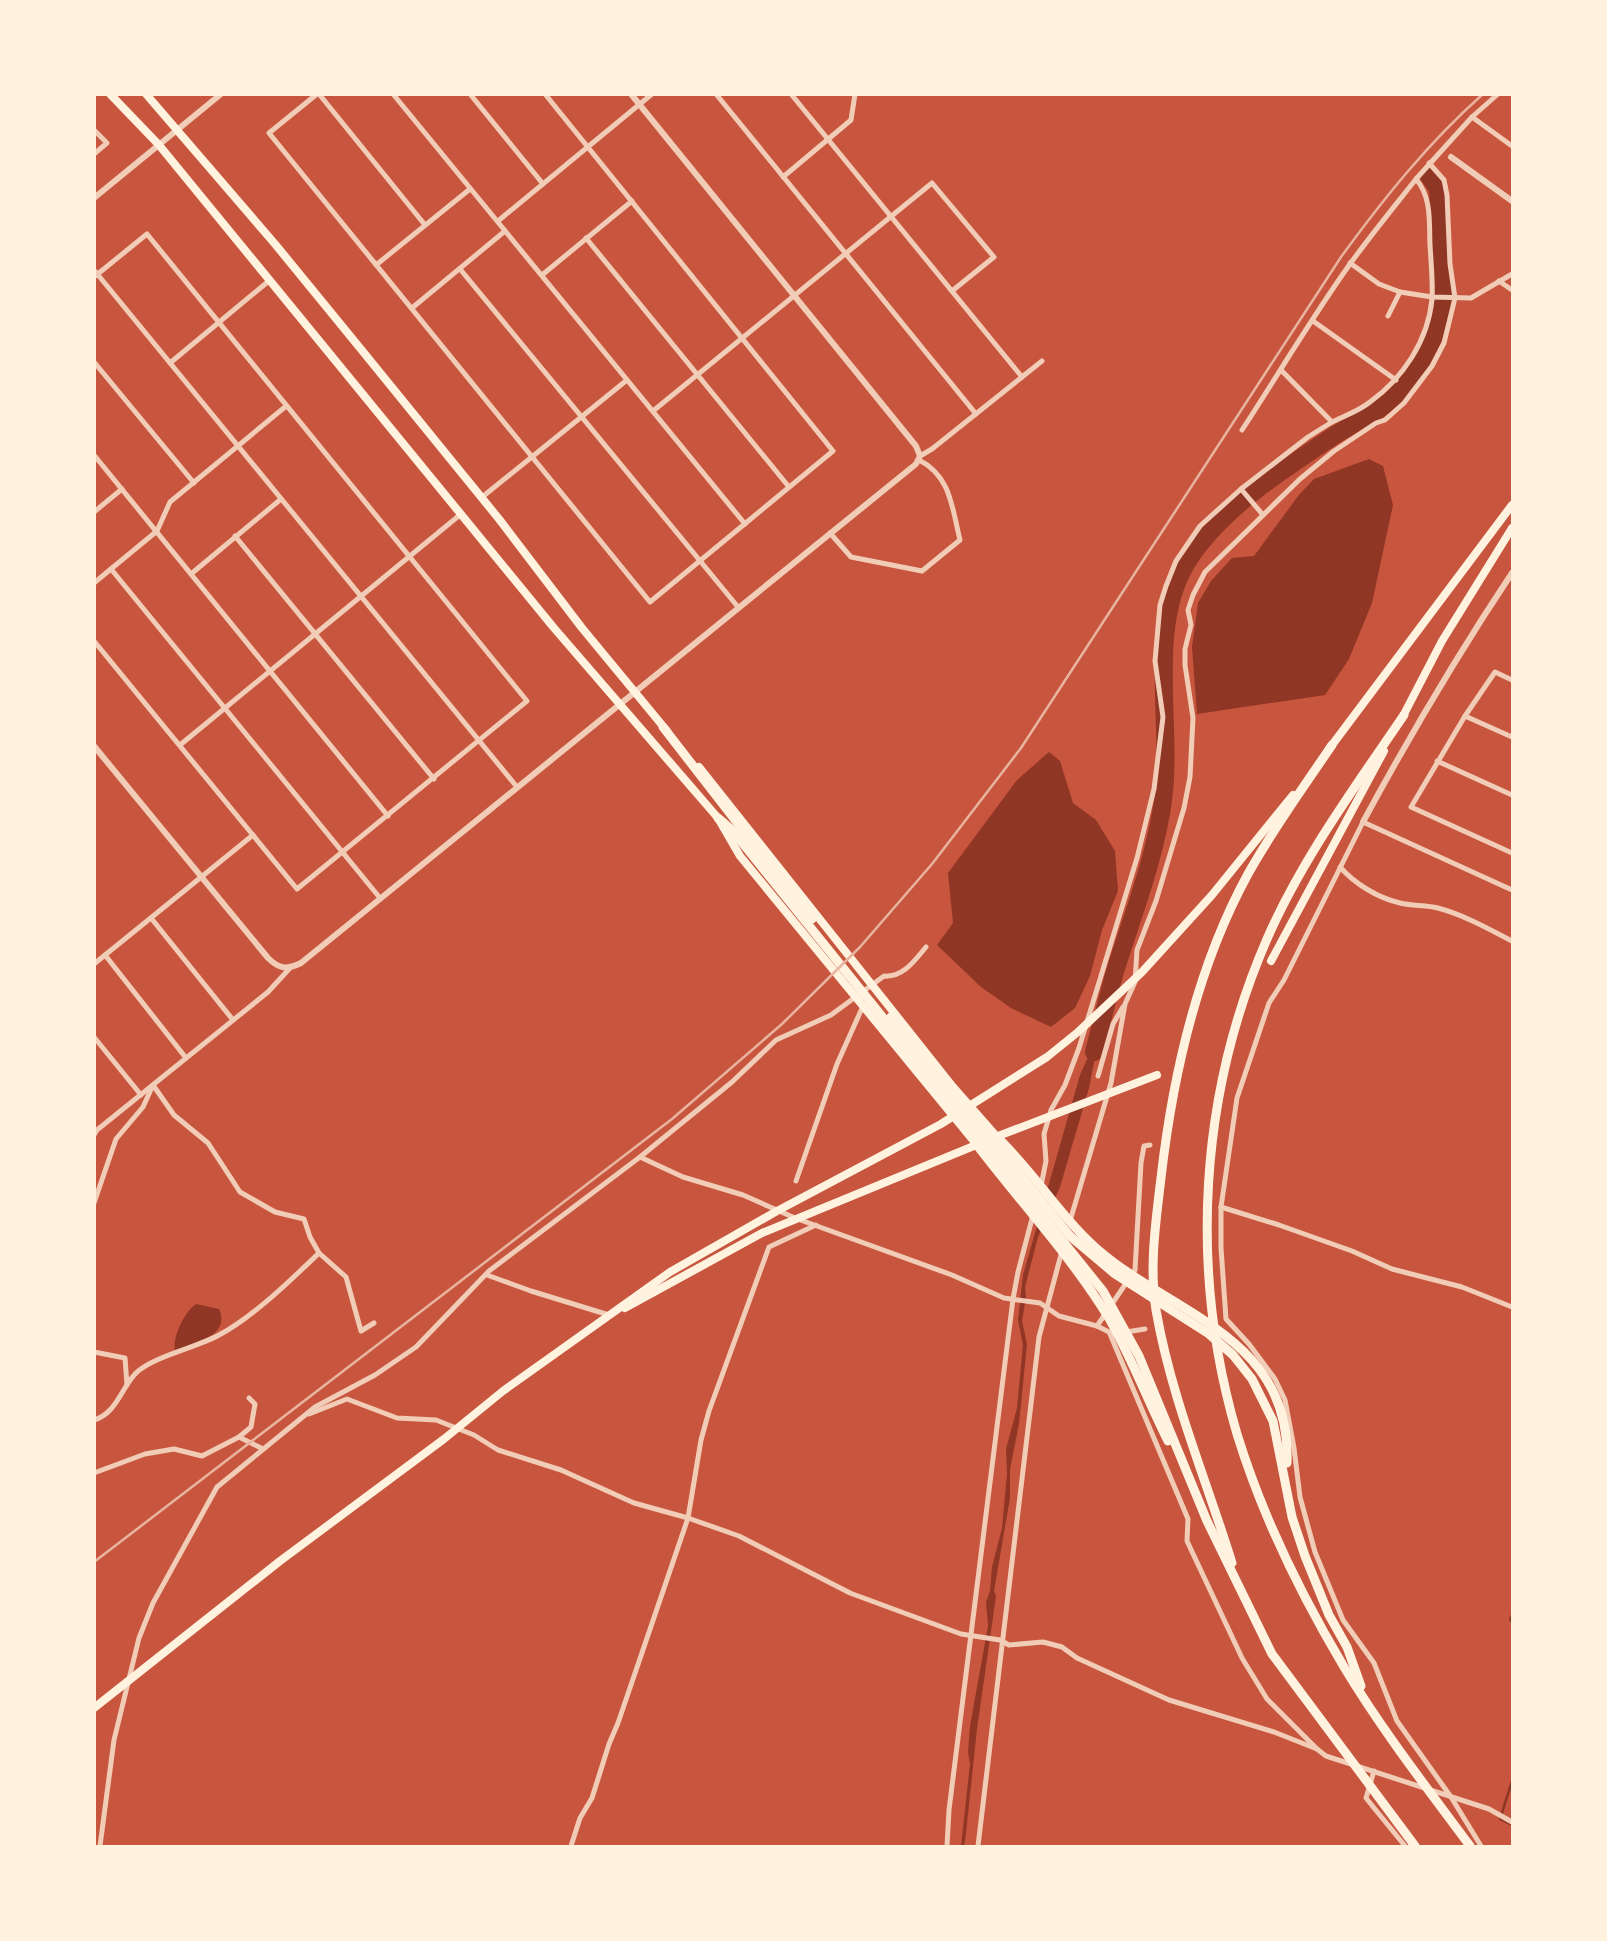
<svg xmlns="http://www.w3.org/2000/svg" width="1607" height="1941" font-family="Helvetica,sans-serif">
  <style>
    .water { fill: #8f3625 }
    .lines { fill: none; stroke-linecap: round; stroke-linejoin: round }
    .stream { stroke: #8f3625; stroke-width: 2.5 }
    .river { stroke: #8f3625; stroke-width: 18 }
    .minor { stroke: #f1ccb7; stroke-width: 5 }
    .tertiary { stroke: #f1ccb7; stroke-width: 6 }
    .primary { stroke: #fff3e0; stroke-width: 8 }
    .trunk { stroke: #fff3e0; stroke-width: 8 }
    .motorway { stroke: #fff3e0; stroke-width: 9 }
    .rail { stroke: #e9b49f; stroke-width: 2.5 }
  </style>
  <rect width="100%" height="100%" fill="#c8553d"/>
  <g class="water">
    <polygon points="1369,459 1383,466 1393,505 1372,603 1349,659 1325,695 1197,714 1192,647 1198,603 1211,581 1232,558 1254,556 1298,496 1314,479"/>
    <polygon points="1049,752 1060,761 1073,803 1096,820 1115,851 1118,891 1102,930 1090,976 1075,1008 1051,1027 1011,1008 981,987 937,945 953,923 948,873 1017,780"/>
    <polygon points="1100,1031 1089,1088 1060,1187 1038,1237 1025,1287 1026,1297 1022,1321 1027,1344 1019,1424 1010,1469 1010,1498 994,1591 996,1596 977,1729 966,1833 964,1846 961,1846 970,1764 968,1752 970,1726 988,1626 986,1602 990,1591 992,1567 1002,1528 1007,1474 1006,1449 1017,1408 1023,1345 1018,1320 1023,1275 1080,1075"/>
    <path d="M196,1304L219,1309C231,1336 195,1343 175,1351C172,1337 185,1311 196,1304Z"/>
  </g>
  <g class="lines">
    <g class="stream">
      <polyline points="1512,1615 1510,1620 1512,1621"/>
      <polyline points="1512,1781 1500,1819 1512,1825"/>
    </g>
    <path class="river" d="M1094,1052C1102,1023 1108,994 1117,965C1133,915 1152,865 1161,813C1176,734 1145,634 1186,564C1218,511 1281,471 1332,437C1347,427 1363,420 1378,410C1411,388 1433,348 1442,310C1446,292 1442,271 1441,252C1440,231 1439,210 1438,189L1429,176"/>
    <g class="minor">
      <polyline points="317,94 269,133 650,602 833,451 545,94"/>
      <polyline points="319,94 425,225"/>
      <polyline points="393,94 745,524"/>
      <polyline points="470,94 543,184"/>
      <polyline points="716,94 976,414"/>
      <polyline points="791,94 1022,377"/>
      <polyline points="1472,117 1512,146"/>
      <polyline points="94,130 107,143 94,154"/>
      <polyline points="783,177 851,120 855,94"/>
      <polyline points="1416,179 1472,117 1498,94"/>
      <polyline points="498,221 652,94"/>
      <polyline points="586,238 789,487"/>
      <polyline points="1350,263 1379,284 1400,292 1432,297 1471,298 1512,274"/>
      <polyline points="376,265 470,189"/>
      <polyline points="460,269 738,607"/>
      <polyline points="94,270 517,787"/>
      <polyline points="542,275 632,201"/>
      <polyline points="94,277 147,234 527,701 297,889 94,641"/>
      <polyline points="1499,281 1512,290"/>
      <polyline points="412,308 505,231"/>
      <polyline points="1388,316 1400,292"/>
      <polyline points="1313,321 1396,380"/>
      <polyline points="94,362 194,483"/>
      <polyline points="170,363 270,280"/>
      <polyline points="653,411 932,183 994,257 952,291"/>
      <path d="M1242,430C1278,375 1312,317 1350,264C1371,235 1394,207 1416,179C1432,198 1429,222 1430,245C1431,263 1433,282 1432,299C1428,341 1403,378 1370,402C1359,411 1344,416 1332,422L1281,370"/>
      <polyline points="94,455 388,816"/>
      <polyline points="920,456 932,449 1042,361"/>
      <polyline points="1241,489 1263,515"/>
      <polyline points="481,498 627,380"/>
      <polyline points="94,512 122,489"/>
      <path d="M830,533L851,557L922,571L960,540C952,508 951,476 919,460"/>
      <polyline points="235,536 434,779"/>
      <polyline points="111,569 380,898"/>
      <polyline points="191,574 281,499"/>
      <polyline points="94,583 157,531 170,502 285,407"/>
      <polyline points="1512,680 1495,672 1465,716 1411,807 1512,853"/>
      <polyline points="1465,716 1512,737"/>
      <polyline points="180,745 461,514"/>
      <polyline points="1437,761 1512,795"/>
      <path d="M1340,867C1355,884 1378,898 1400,903C1412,906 1426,905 1438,908C1464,915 1489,929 1512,941"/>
      <polyline points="151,918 233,1020"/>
      <polyline points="105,955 186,1058"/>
      <polyline points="94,964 253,835"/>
      <polyline points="94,1037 141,1095"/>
      <polyline points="1098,1076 1113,1024 1123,1007"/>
      <polyline points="94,1135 97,1130 268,992 290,968"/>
      <polyline points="640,1157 683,1177 743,1195 795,1218 952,1275 1004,1298 1040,1303 1059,1316 1097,1326"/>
      <polyline points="796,1181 837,1064 863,1006"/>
      <polyline points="1041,1186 1046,1161 1044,1134 1051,1110 1065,1085 1079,1048 1137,858 1154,789 1163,717 1155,661 1160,605 1166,586 1176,561 1200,526 1241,489 1308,437 1332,422"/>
      <path d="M94,1203L116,1139L143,1107L153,1085L174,1115L208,1143L240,1192L275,1212L304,1219L310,1237L319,1253C291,1280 253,1317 219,1335C196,1348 154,1356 136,1373C121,1388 117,1413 94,1420"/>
      <polyline points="1221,1207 1279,1225 1352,1251 1392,1269 1462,1287 1512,1307"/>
      <polyline points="1070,1221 1111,1083 1125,1004 1135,982 1137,950 1156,901 1184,808 1190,777 1193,718 1185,665 1185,649 1191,625 1188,610 1193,595 1205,572 1300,479 1334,451 1376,423 1385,420 1404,403 1432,366 1444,343 1455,298 1450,264 1447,195 1444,180 1429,163"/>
      <polyline points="319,1253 346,1277 361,1331 374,1323"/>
      <polyline points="487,1275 531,1291 609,1315"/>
      <polyline points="1126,1332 1145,1329"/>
      <polyline points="1110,1334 1188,1519 1187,1541 1242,1658 1267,1699 1317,1749 1326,1756 1489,1809 1512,1822"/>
      <polyline points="1113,1334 1097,1326 1135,1270 1141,1163 1144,1146 1150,1145"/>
      <polyline points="94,1352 125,1358 127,1385"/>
      <polyline points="309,1414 347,1399 397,1418 436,1420 474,1435 498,1450 561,1470 634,1503 688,1518 739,1536 850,1593 961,1634 1000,1640 1009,1645 1043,1642 1062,1647 1077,1658 1169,1700 1274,1732 1317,1749"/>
      <polyline points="239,1437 263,1449"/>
      <polyline points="94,1473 145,1454 174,1449 202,1456 239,1437 251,1427 255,1404 249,1398"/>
      <polyline points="1374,1771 1366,1798 1405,1846"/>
      <path d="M100,1846L114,1740L139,1638L153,1603L217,1487L315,1407L375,1375L416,1347L489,1271L640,1157L732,1082L776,1040L831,1015L884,976C903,978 915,960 926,947"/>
      <polyline points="571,1846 580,1818 592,1798 609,1744 618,1723 688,1518 701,1440 709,1411 769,1247 816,1225"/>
      <polyline points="947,1846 949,1810 1013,1299 1018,1272 1033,1215"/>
      <polyline points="978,1846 1039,1337 1062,1251"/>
      <polyline points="1481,1846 1451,1797 1397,1721 1374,1663 1343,1620 1315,1552 1300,1497 1294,1448 1285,1400 1275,1379 1249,1344 1226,1319 1221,1248 1221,1207 1237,1098 1269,1003 1284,980 1363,822 1512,890"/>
    </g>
    <g class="tertiary">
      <polyline points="1451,157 1512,201"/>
      <polyline points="94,198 221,94"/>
      <path d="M94,746L268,958C279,969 287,970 301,963L916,464L920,456L916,446L631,94"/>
      <path d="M1363,822C1409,737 1458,654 1512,573"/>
    </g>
    <g class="primary">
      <polyline points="110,94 159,145 554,628 718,818 740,856 977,1145"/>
      <polyline points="146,94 275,244 360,348 499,519 582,628 667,731"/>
      <polyline points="699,767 953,1087 997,1137"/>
    </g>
    <g class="trunk">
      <polyline points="1402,718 1442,641 1512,528"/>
      <polyline points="1329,749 1512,505"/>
      <polyline points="1271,961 1384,751"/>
      <polyline points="993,1138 1157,1075"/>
      <polyline points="625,1308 762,1233 981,1143"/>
      <polyline points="94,1708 280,1561 444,1439 503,1391 670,1272 777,1211 941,1124 1047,1057 1078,1032 1142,972 1212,895 1293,795"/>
    </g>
    <g class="motorway">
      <path d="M1404,715C1355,787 1302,859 1267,939C1199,1095 1189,1271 1237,1434C1262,1515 1301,1595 1344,1667C1382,1730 1427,1788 1470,1846"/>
      <polyline points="663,727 812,919"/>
      <polyline points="718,818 732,830 1103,1291 1139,1356 1207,1521 1272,1654 1415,1846"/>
      <polyline points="891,1017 1070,1236 1115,1274 1209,1334 1233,1355 1252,1379 1273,1421 1292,1517 1305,1556 1329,1615 1347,1647 1361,1686"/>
      <path d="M997,1137C1033,1171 1059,1215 1096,1248C1172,1315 1292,1336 1287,1463"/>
      <path d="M977,1145C1021,1203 1072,1257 1110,1320C1132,1359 1148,1401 1168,1441"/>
      <path d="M1232,1563C1206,1479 1171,1397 1156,1310C1149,1267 1156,1220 1161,1178C1173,1073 1197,967 1248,874C1273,829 1303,788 1332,745"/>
    </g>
    <path class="rail" d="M94,1562L672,1119L782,1024L860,947L932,864L1021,748L1341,257C1384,198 1428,143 1483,94"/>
  </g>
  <rect width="1607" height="1941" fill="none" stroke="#fff3e0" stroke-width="192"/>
</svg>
